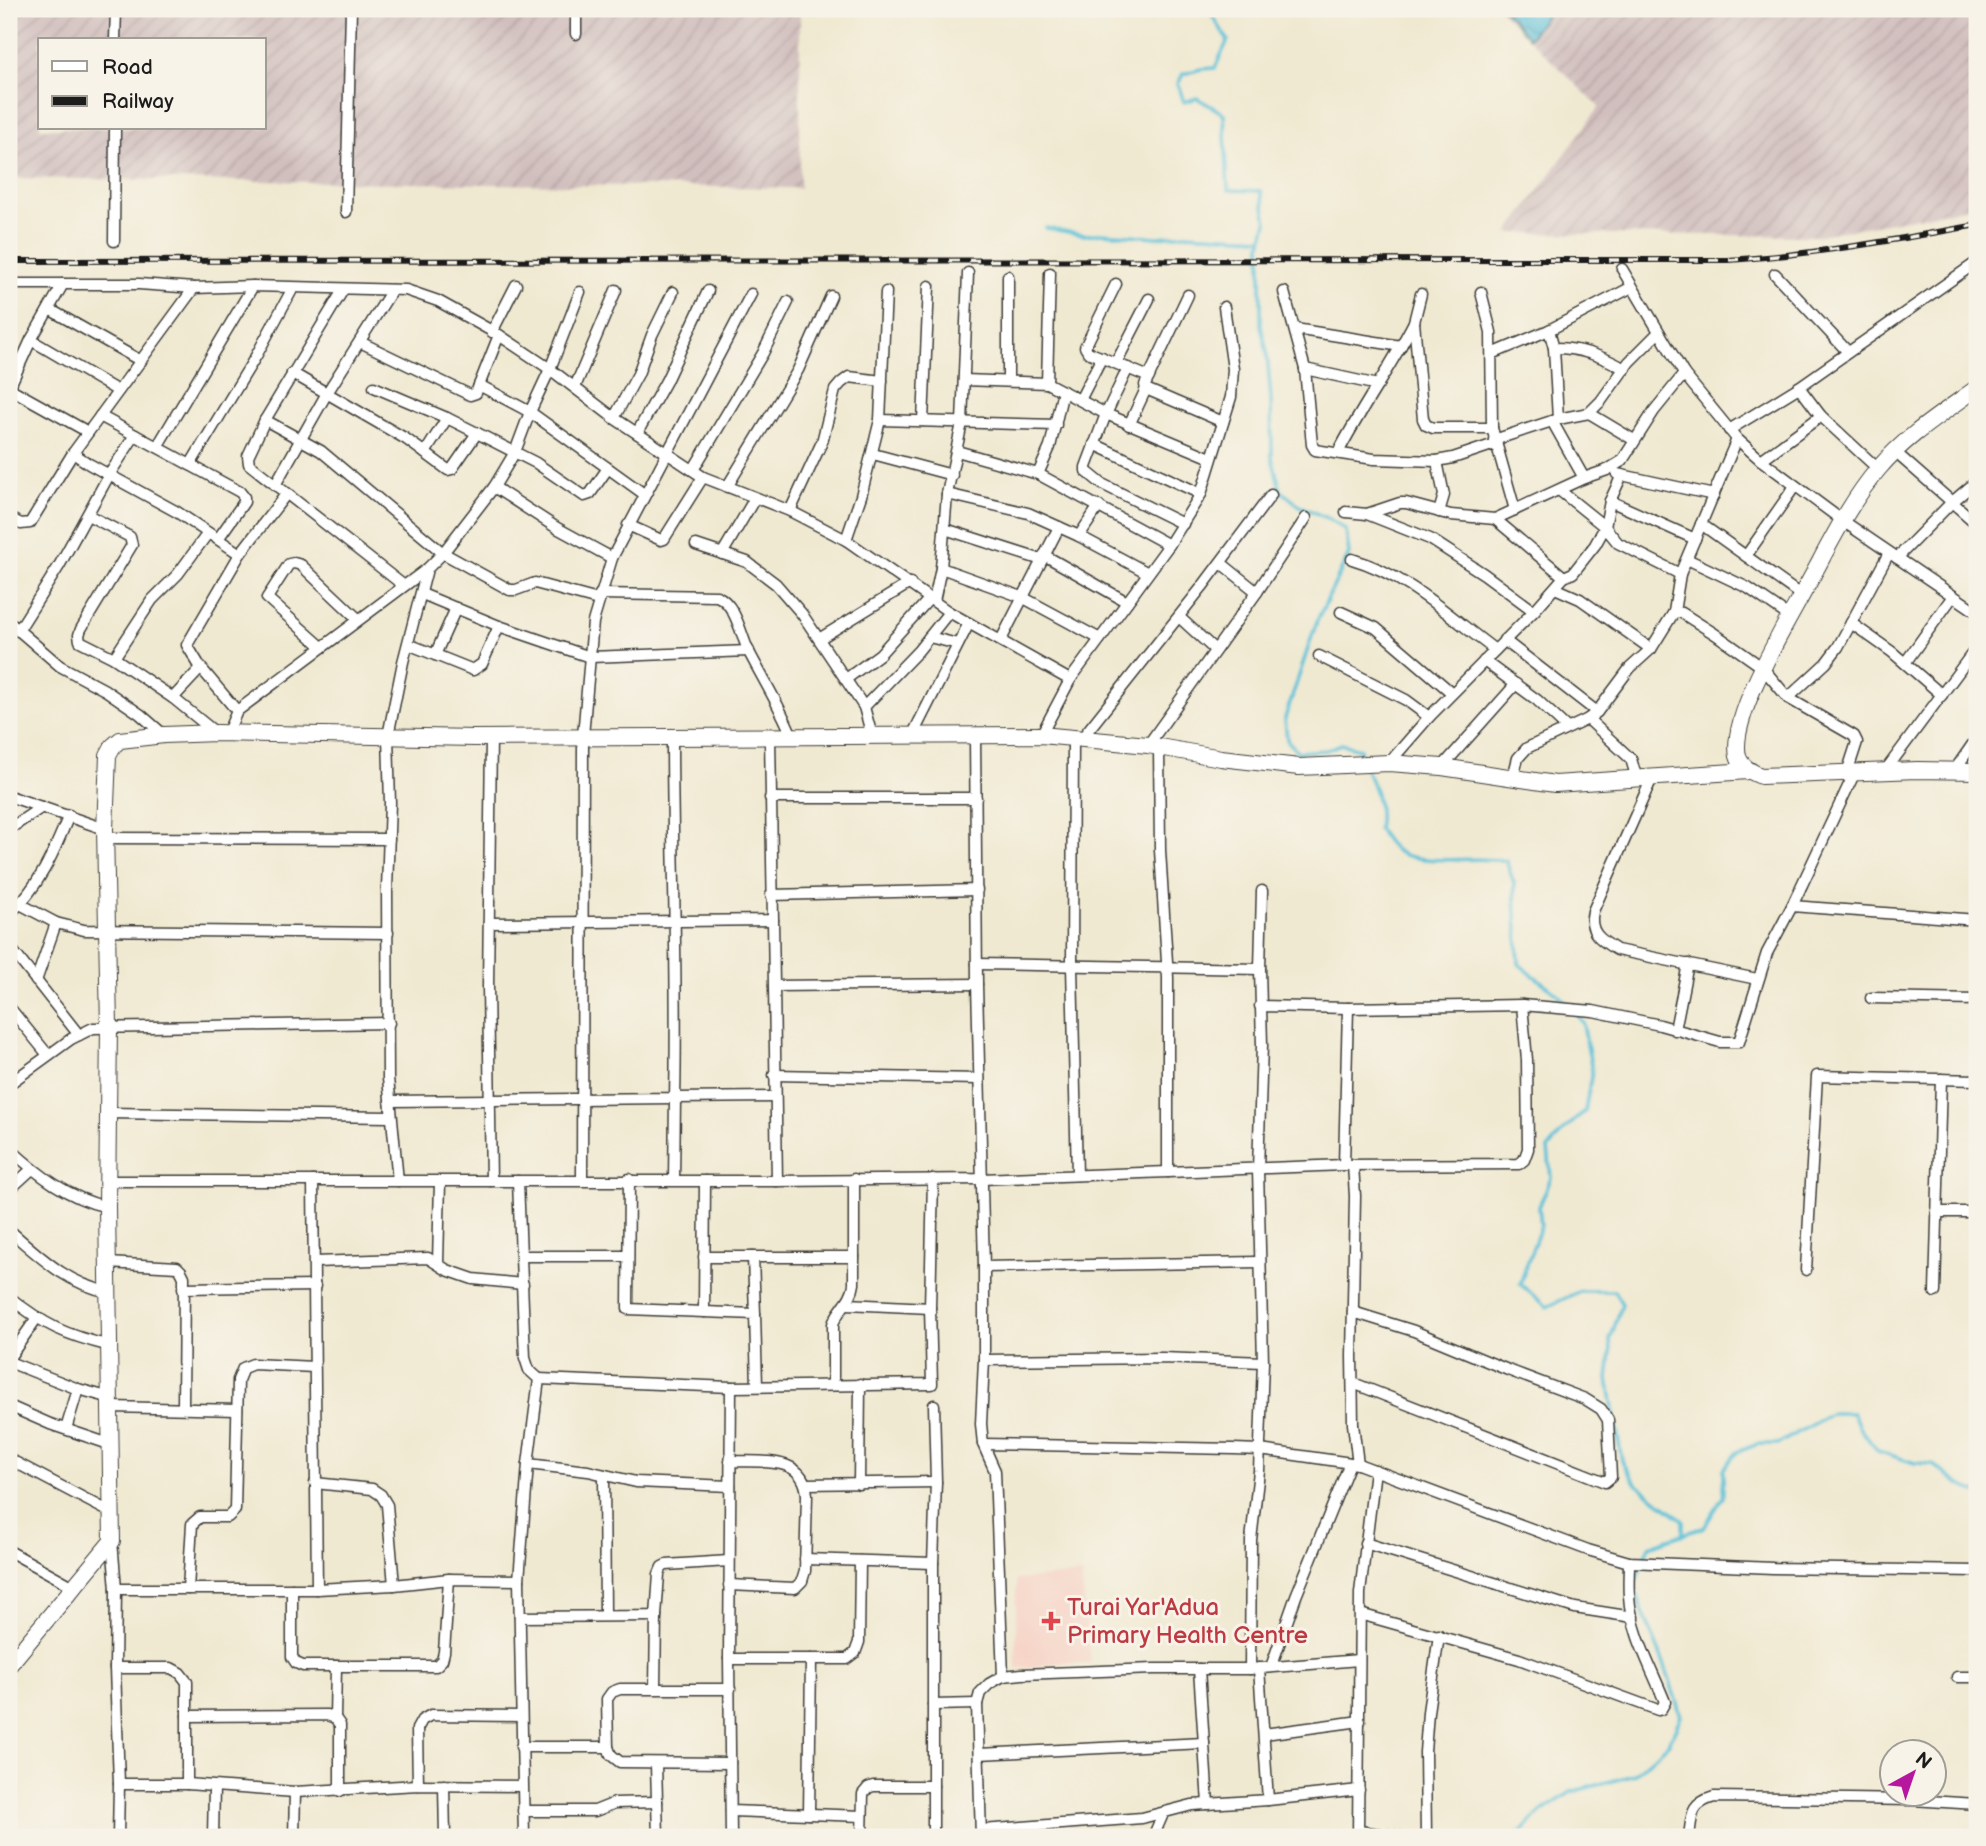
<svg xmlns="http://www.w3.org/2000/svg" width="1986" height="1846" font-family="'Balsamiq Sans',sans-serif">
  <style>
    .built { fill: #f6d2c4 }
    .industrial { fill: url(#industrial-furrows); fill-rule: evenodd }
    .water { fill: url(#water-waves); stroke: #3c6e7a; stroke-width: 2 }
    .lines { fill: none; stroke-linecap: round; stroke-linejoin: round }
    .stream { stroke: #5bc1d9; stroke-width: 3.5 }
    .street-casing { stroke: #3c3b37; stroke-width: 13 }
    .secondary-casing { stroke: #3c3b37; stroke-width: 18 }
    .street { stroke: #fff; stroke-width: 10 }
    .secondary { stroke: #fff; stroke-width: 16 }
    .rail-casing { stroke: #1c1c1c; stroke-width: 6 }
    .rail { stroke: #f7f3e8; stroke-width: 3.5; stroke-dasharray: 10; stroke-linecap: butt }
    .health-dot { fill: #e0444e; stroke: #f7f3e8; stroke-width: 2.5 }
    .labels { text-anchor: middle; stroke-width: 6; stroke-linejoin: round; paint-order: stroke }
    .health-label { font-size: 24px; fill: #be3a42; stroke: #f7f3e8; text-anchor: start }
  </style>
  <defs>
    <pattern id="industrial-furrows" width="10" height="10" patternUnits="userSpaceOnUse" patternTransform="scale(1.75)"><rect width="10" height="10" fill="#d1bfbe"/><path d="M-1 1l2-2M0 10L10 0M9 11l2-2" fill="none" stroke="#b3a4a3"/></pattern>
    <pattern id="water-waves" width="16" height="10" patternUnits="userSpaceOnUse" patternTransform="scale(1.75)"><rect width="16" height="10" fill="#5bc1d9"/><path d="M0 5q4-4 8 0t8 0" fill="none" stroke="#4fa5ba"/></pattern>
  </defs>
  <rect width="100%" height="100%" fill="#f7f3e8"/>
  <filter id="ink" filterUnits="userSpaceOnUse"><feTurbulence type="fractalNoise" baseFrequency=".0143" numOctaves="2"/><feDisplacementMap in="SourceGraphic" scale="14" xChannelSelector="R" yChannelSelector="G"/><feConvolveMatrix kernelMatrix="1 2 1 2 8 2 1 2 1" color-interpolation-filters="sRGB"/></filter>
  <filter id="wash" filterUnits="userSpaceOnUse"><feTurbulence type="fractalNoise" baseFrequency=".00686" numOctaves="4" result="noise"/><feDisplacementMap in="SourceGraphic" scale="28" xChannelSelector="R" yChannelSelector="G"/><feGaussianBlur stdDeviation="1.57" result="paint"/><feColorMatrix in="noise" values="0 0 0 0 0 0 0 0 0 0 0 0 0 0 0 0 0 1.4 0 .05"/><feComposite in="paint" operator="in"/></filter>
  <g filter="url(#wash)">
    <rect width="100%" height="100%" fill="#f0e9d1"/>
    <polygon class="built" points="1081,1574 1091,1663 1066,1662 1016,1669 1016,1580"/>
    <g class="industrial">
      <path d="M9,9H800V188L9,178ZM40,40H264V128H40Z"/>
      <polygon points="1499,9 1977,9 1977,206 1815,236 1508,233 1599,107"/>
    </g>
    <polygon class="water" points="1503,9 1551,9 1529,38"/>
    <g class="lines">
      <g class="stream">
        <polyline points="1208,9 1228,40 1215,68 1201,69 1183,74 1178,84 1184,102 1197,98 1224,114 1228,190 1261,191 1267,222 1261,245 1261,326 1267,352 1271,400 1272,458 1281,491 1300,506 1329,519 1346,530 1349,554 1317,621 1285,718 1287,740 1298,752 1327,750 1341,744 1360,749 1361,753"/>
        <polyline points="1046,228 1085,235 1102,233 1158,237 1185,234 1262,238"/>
        <path d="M1366,770C1376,788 1382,808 1378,829C1384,838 1390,848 1400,853C1426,866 1476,855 1506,861L1514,883L1519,964C1537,980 1553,987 1569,1006"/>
        <polyline points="1574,1012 1583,1023 1592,1071 1585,1111 1563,1131 1548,1149 1551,1178 1539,1207 1541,1225 1520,1284 1547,1307 1580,1291 1614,1291 1622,1304 1610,1340 1611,1352 1608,1379 1622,1461 1636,1484 1683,1520 1683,1535"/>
        <polyline points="1516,1837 1541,1812 1571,1792 1634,1775 1669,1743 1681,1716 1665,1666 1633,1588 1649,1546 1704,1527 1723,1497 1723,1470 1737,1452 1758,1444 1778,1444 1832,1413 1853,1413 1860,1429 1878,1451 1915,1463 1932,1464 1960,1485 1977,1492"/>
      </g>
    </g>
  </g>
  <g filter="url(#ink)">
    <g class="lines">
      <g class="street-casing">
        <g id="street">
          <polyline points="576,9 576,34"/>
          <polyline points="115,40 116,9"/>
          <polyline points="346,212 351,9"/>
          <polyline points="114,241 115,128"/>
          <polyline points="1622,269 1684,374 1737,439 1761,460 1843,521 1977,612"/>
          <polyline points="1775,274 1848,352"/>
          <polyline points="1008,276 1008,381"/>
          <polyline points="9,284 139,284 194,288 253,286 406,290 438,301 499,335 550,369 614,418 703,477 790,511 846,540 949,612 1070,680"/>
          <polyline points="1116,284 1085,347 1088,352 1149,377"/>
          <polyline points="343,290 265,420 248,456 249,464 403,585"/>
          <polyline points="1284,292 1305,369 1312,445 1315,450 1374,459 1437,461 1453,458 1495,444"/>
          <polyline points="1481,292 1491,332 1492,428 1515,510"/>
          <polyline points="1421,294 1414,322 1423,419 1426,425 1433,428 1492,428"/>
          <polyline points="1188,295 1145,385 1146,389 1223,422"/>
          <polyline points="49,309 141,361"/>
          <polyline points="1295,329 1401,346"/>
          <polyline points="1549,330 1554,348 1558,419"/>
          <polyline points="492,332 516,285"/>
          <polyline points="31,340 118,391"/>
          <polyline points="360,342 470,395 476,393 499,335"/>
          <path d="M1554,348C1581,348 1602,356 1625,369"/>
          <polyline points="1492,354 1549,330 1632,287"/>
          <polyline points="1116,363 1149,299"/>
          <polyline points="1128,368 1106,414 1086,467 1086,471 1102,484 1183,524"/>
          <polyline points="1305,369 1378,385"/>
          <polyline points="292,373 406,439 448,470 452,469 477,433 536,463 584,496 590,494 608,468"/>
          <polyline points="964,380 1047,383 1050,273"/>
          <polyline points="1047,383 1106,414 1211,458"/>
          <polyline points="479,385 530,412 550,369 580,292"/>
          <polyline points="374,387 447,418 477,433"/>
          <polyline points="575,387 616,290"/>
          <polyline points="1799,387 1821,416 1878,469"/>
          <polyline points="9,388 31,340 63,284"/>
          <polyline points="9,388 88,432"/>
          <polyline points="1080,400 1102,357"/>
          <polyline points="1589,413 1634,440"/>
          <polyline points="100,416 240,492 244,497 244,502 218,539"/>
          <polyline points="614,418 638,374 652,335 673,292"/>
          <polyline points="265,420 321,451 443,553 510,590 516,590 535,583 598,600"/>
          <polyline points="880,420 1056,425"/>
          <polyline points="923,421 929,286"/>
          <polyline points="1552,421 1584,478"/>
          <polyline points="1129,425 1146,389"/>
          <polyline points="1729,430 1799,387 1977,262"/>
          <polyline points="637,433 666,381 708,291"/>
          <polyline points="1494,440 1558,419 1589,413 1601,401 1629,362 1659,332"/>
          <polyline points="1094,444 1201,494"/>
          <polyline points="157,447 253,286"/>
          <polyline points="957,451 1038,474 1169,545"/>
          <polyline points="1895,452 1977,524"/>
          <polyline points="73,453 194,288"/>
          <polyline points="425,453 447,418"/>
          <path d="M1338,453C1361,408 1391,367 1414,322"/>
          <polyline points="873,454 952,475"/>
          <polyline points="1761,460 1821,416"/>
          <polyline points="1437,461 1444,495 1439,512"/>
          <polyline points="190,465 256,356 293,288"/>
          <polyline points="693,470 763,353 788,302"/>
          <polyline points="1038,474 1050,447 1063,391"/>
          <polyline points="1617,474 1714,495"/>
          <polyline points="275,485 327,393 392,290"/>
          <polyline points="494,487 515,452 530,412 644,494"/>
          <polyline points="727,487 798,370 831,296"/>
          <polyline points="1559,490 1605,527 1618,543 1680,574"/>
          <polyline points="947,494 1028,513 1079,536 1148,573"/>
          <polyline points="1610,501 1695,539"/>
          <polyline points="790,511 822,442 835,390 841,383 849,377 882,381"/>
          <polyline points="1346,512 1367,514 1400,503 1406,503 1451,515 1495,519 1584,478 1607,470 1622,461 1654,411 1684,374"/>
          <polyline points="1367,514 1430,539 1484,574 1534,611"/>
          <polyline points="88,515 130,537 132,545 81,629 79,635 80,641 114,658 173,698 216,733"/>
          <polyline points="9,518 21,524 30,523 73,453 89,464 177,512 240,554"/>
          <polyline points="1495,519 1564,577"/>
          <polyline points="1701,524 1802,596"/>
          <polyline points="628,525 661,540 664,539 703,477"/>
          <polyline points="945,529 1042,560"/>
          <polyline points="1079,536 1099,506"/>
          <polyline points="846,540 861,496 880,420 886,292"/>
          <polyline points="696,545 747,562 776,584 802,614 864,707 872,736"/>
          <polyline points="722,554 755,498"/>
          <polyline points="1044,555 1127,602"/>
          <polyline points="1746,556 1795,486"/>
          <polyline points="1897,558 1951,503 1977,481"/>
          <path d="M1352,559C1407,575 1449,616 1495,650"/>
          <polyline points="1687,559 1748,588 1790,617"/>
          <polyline points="1221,563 1257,592"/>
          <polyline points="941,568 1022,597 1100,639"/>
          <polyline points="1555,588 1580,599 1651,649"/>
          <polyline points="422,594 499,626 590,657 749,651"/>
          <path d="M600,594L717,596C736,604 741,636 749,652C764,681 780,706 792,736"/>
          <polyline points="934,601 941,568 947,494 962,423 968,273"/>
          <polyline points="1341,612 1376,628 1452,693"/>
          <polyline points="1674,612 1682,613 1715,634 1762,667 1788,698 1854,736 1857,742 1847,773"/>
          <polyline points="1179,617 1215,650"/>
          <polyline points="9,622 60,666 105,690 140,714 164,735"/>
          <polyline points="1851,623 1892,652 1942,695"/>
          <polyline points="18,631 59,566 109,475 135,435"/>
          <polyline points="929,637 958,644"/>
          <polyline points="819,639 910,583"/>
          <polyline points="1001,640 1059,527"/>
          <polyline points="1504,640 1597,712"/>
          <polyline points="408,644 473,670 482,664 499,626"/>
          <polyline points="322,647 267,598 289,564 294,563 301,565 358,619"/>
          <polyline points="435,655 456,608"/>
          <polyline points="1319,656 1406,700 1429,717"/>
          <polyline points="114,658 152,600 178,574 208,533"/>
          <polyline points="1484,661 1537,700 1567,728"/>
          <polyline points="1905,663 1953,596"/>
          <polyline points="846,679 880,654 930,598"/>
          <polyline points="173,698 201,668"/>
          <polyline points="1788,698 1826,663 1838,647 1889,553"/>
          <polyline points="864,707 918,651 949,612"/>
          <polyline points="237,711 201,668 187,645 240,554 287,493"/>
          <polyline points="1588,719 1631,759 1637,779"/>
          <polyline points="227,734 237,711 427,569"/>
          <polyline points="975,735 977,984 984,1267 984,1360 981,1424 983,1444 995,1471 1003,1676"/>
          <polyline points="1041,735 1070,680 1169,545 1201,494 1231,397 1233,369 1224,307"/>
          <polyline points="912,736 969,623"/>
          <polyline points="491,737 488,987 491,1181"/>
          <polyline points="1073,738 1072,966 1077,1175"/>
          <polyline points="1082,738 1202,587 1271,495"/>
          <polyline points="1148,745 1257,592 1306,518"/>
          <polyline points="1389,763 1429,717 1534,611 1564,577 1573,573 1595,545 1605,527 1610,501 1622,475"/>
          <polyline points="1442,767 1516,684"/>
          <polyline points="1885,771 1977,647"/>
          <polyline points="1954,771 1977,738"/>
          <polyline points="1513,777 1518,758 1527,748 1588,719 1597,712 1630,668 1651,649 1674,612 1680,574 1737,439"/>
          <path d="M1652,778L1593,911C1588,932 1600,940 1617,950L1757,979"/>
          <polyline points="9,796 105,829"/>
          <polyline points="770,798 976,798"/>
          <polyline points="9,829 42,807"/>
          <polyline points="105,838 389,839"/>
          <polyline points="771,895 977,890"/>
          <polyline points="20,904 56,923 84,930 388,933"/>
          <polyline points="1792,906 1977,920"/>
          <path d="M9,914C39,888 54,852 69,815"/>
          <polyline points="489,923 773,920 770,736"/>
          <polyline points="9,946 79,1035"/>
          <polyline points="977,964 1260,969"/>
          <polyline points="36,981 56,923"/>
          <polyline points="774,986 977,984"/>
          <polyline points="1871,998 1977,1000"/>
          <polyline points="1260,1006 1348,1008 1522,1005 1593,1011 1660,1025 1720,1042 1739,1042 1767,953 1792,906 1855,772"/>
          <polyline points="9,1007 48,1055"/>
          <polyline points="1675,1030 1688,964"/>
          <polyline points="774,1075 979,1079"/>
          <polyline points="9,1084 71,1039 93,1028 389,1023"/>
          <path d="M390,1101L675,1098C678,977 672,857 672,736"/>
          <polyline points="107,1113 390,1117"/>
          <path d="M9,1148C38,1175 68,1198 107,1207"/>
          <polyline points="1344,1165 1348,1008"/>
          <polyline points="1168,1172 1344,1165 1519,1164 1524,1160 1528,1149 1527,1060 1522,1005"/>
          <polyline points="629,1179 628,1309 755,1314 757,1386"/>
          <polyline points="582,1180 583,736 593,622 612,558 751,294"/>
          <polyline points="674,1180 675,1098 774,1097"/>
          <polyline points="107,1181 398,1181 388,1078 387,889 390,803 388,736 403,662 427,569 443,553 494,487 557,528 612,558"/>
          <polyline points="398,1181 777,1181 773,920"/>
          <polyline points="777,1181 982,1179 1168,1172 1168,978 1160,850 1159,746"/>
          <polyline points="9,1190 32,1169"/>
          <polyline points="1937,1212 1977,1212"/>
          <path d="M9,1230C40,1257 67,1284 109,1292"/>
          <polyline points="522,1256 628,1256"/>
          <polyline points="704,1257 854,1257"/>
          <polyline points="753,1257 755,1314"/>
          <polyline points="315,1262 428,1258 447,1270 473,1279 523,1284"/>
          <polyline points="108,1263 177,1267 181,1271 184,1277 183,1408"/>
          <polyline points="438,1263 440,1182"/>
          <polyline points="984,1267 1259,1262"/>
          <polyline points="1806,1270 1817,1076 1977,1080"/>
          <polyline points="183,1288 315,1286"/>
          <polyline points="1935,1292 1941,1079"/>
          <path d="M9,1297C45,1326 66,1335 110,1346"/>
          <polyline points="847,1304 930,1308"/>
          <polyline points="704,1312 705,1181"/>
          <polyline points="9,1358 36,1319"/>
          <polyline points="984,1360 1162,1358 1263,1362"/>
          <polyline points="9,1362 78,1389 111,1398"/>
          <polyline points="539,1379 731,1387 932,1384 930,1308 933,1179"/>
          <polyline points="1353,1383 1605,1482 1611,1477 1608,1420 1601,1409 1585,1399 1508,1370 1414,1331 1353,1312"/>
          <path d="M833,1385V1324C838,1309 852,1301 854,1284V1179"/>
          <polyline points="9,1406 50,1424 112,1445"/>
          <polyline points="111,1407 237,1410"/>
          <polyline points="66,1429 78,1389"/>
          <polyline points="983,1444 1234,1449 1260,1450 1358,1464 1353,1424 1352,1356 1355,1196 1353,1165"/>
          <polyline points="9,1459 112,1513"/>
          <polyline points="528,1464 588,1471 636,1482 730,1486"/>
          <polyline points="1358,1464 1588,1550 1629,1562 1773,1568 1977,1571"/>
          <polyline points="604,1475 605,1615"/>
          <polyline points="315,1483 372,1489 381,1495 387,1505 394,1585"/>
          <polyline points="806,1484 936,1482"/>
          <polyline points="859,1484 860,1384"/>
          <polyline points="112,1541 116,1589 115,1668 119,1784 118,1837"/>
          <polyline points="1365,1543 1575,1608 1633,1617"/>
          <polyline points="9,1551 74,1587"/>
          <polyline points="805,1559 933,1563"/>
          <polyline points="519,1580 524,1837"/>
          <path d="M729,1585L795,1588L802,1581L805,1571L807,1495C804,1454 761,1463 730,1461"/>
          <polyline points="116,1589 317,1589 313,1181"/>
          <polyline points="188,1589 192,1524 200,1517 228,1517 235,1510 238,1380 243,1368 253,1364 314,1367"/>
          <polyline points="292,1589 292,1657 296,1663 303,1666 436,1666 442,1660 444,1652 449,1579"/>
          <polyline points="317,1589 394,1585 449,1579 519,1580 528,1464 539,1379 529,1370 525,1358 518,1181"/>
          <path d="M1360,1614L1519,1659L1658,1710L1661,1709L1665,1702C1652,1669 1631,1632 1629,1596C1628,1585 1629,1573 1629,1562"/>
          <polyline points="520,1617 656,1616 659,1574 662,1567 666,1565 729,1561"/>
          <polyline points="729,1659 847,1659 855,1653 859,1642 860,1561"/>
          <polyline points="1271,1667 1296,1596 1350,1463"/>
          <polyline points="115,1668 171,1668 180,1673 187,1682 187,1784"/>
          <polyline points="1259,1668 1268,1800"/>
          <polyline points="1199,1669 1208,1804"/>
          <polyline points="1250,1669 1251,1540 1259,1471 1263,1362 1258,1170 1262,1045 1260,969 1262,891"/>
          <polyline points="1957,1677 1977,1677"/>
          <polyline points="655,1688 656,1616"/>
          <polyline points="933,1705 977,1704"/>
          <polyline points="187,1716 327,1715 335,1718 340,1725 340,1791"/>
          <polyline points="335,1718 336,1666"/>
          <polyline points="1264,1734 1360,1721"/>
          <polyline points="521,1747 608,1747"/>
          <polyline points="979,1754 1204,1743"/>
          <polyline points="730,1763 620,1762 611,1755 608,1747 607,1699 612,1692 620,1689 730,1689"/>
          <polyline points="656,1764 658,1837"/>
          <polyline points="119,1784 187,1784 295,1792 418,1785 522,1786"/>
          <polyline points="418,1785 417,1729 422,1720 431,1715 521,1716"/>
          <polyline points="444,1785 445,1837"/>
          <polyline points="523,1811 595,1811 615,1803 657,1802"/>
          <polyline points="731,1811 862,1816"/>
          <polyline points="809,1814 811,1659"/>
          <polyline points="982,1830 1142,1818 1192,1805 1268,1800 1359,1790"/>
          <polyline points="1359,1831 1400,1837"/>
          <polyline points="213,1837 214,1787"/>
          <polyline points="294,1837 295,1792"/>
          <polyline points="731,1837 729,1659 731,1387"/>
          <polyline points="862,1837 863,1794 868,1788 873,1786 933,1786"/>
          <polyline points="933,1837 933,1563 936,1482 934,1405"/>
          <polyline points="981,1837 977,1704 980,1693 989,1684 1003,1676 1022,1674 1154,1669 1250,1669 1359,1660"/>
          <polyline points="1153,1837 1163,1814"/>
          <polyline points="1358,1837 1360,1593 1375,1470"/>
          <polyline points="1426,1837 1425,1752 1428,1712 1439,1635"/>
          <path d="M1689,1837C1692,1815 1690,1804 1714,1797L1912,1800L1977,1804"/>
        </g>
      </g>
      <g class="secondary-casing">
        <g id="secondary">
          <path d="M1977,388C1943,413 1906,436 1879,468C1848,504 1827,550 1804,591C1785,626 1729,718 1738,756C1741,767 1751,772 1761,776L1917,770L1977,771"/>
          <polyline points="9,1665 112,1541 107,1207 109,1027 105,829 108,755 113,746 120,740 164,735 216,733 475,738 1041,735 1148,745 1221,758 1299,767 1389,763 1442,767 1555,784 1748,771"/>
        </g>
      </g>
      <use href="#street" class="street"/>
      <use href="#secondary" class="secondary"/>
      <g class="rail-casing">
        <path id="rail" d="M9,261L1728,260C1812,255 1895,240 1977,225"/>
      </g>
      <use href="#rail" class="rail"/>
    </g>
  </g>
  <path class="health-dot" d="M1047.5 1610.5h7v7h7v7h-7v7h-7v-7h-7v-7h7z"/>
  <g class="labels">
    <g class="health-label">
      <text x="1067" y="1615">Turai Yar'Adua<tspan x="1067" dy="28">Primary Health Centre</tspan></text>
    </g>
  </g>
  <rect width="1986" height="1846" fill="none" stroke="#f7f3e8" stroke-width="35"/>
  <rect x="38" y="38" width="228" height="91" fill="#f7f3e8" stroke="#9f9d96" stroke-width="2"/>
  <rect x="52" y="61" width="35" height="10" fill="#ffffff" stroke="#9f9d96" stroke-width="2"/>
  <text x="102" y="74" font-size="21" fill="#1c1c1c">Road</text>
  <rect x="52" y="96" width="35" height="10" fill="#1c1c1c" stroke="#9f9d96" stroke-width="2"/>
  <text x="102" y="108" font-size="21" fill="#1c1c1c">Railway</text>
  <g transform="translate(1913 1773) rotate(40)"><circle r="33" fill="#f7f3e8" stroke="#9f9d96" stroke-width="2"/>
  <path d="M0-5L12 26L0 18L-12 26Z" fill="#b5179e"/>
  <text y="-10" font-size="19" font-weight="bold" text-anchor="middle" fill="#1c1c1c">N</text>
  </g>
</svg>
